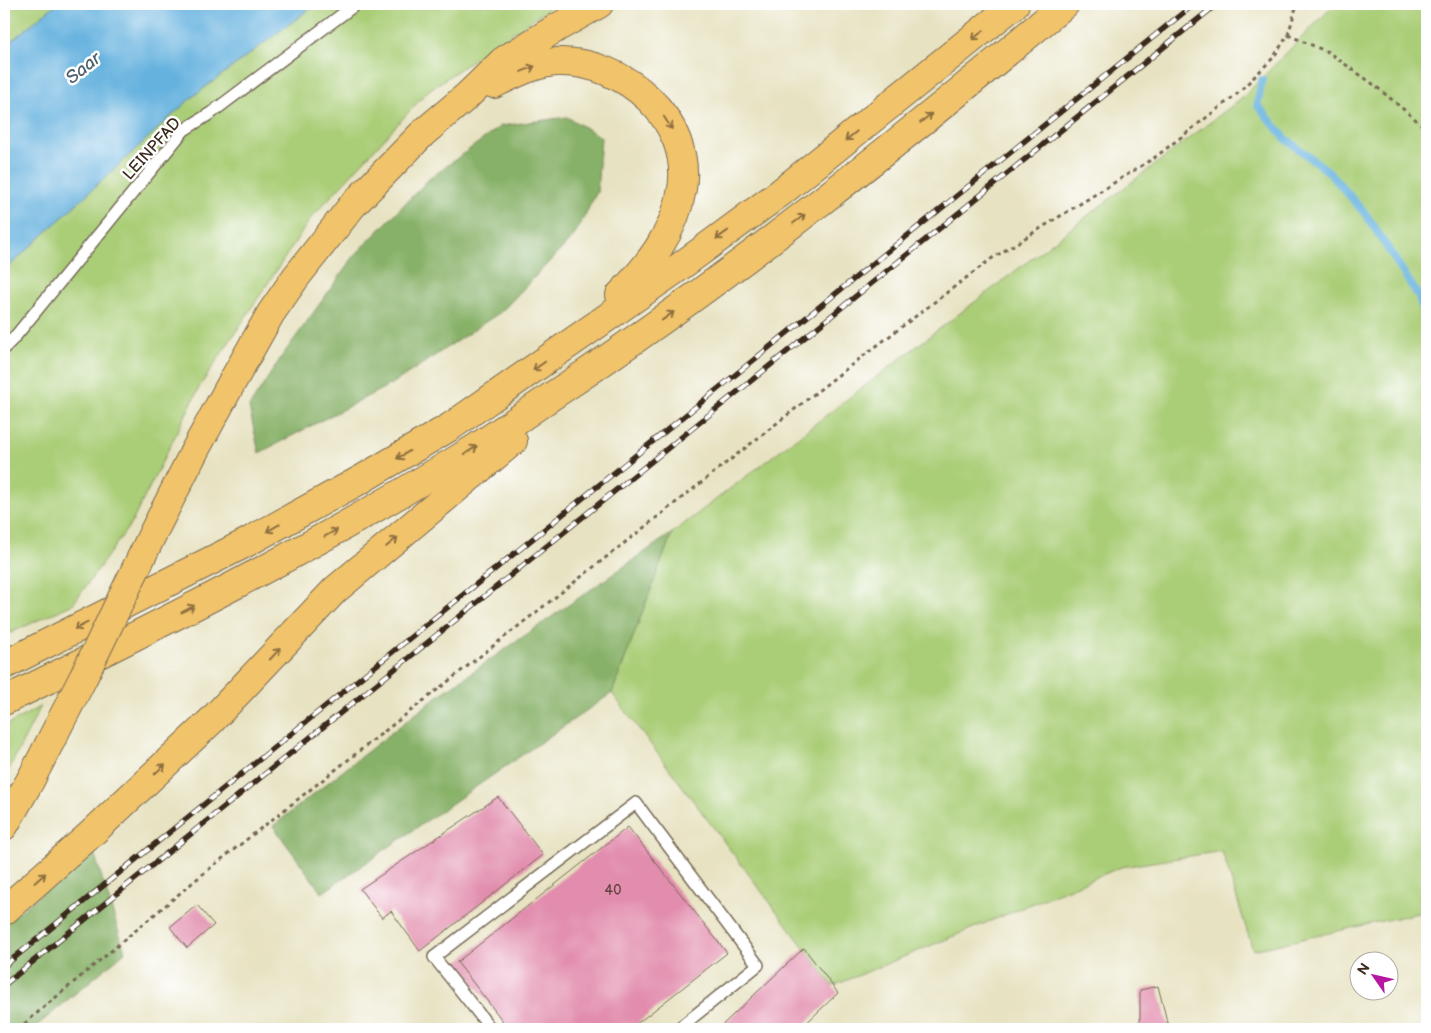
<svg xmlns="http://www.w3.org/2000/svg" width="1431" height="1033" font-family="'Balsamiq Sans',sans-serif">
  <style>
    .green { fill: #aace77; stroke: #727c4a }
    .forest { fill: #87b168; stroke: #616e43 }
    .water { fill: #66b2df; stroke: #506e7e }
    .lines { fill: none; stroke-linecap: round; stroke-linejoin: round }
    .stream { stroke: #66b2df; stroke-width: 8 }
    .building { fill: #e28dad }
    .service-casing { stroke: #776a57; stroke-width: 14 }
    .motorway-casing { stroke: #776a57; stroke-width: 30 }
    .path { stroke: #776a57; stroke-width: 3; stroke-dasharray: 4 4; stroke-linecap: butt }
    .service { stroke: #fff; stroke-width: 11 }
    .motorway { stroke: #f1c36a; stroke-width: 28 }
    .rail-casing { stroke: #3b2a1e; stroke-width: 5.5 }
    .rail { stroke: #fff; stroke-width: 4; stroke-dasharray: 11; stroke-linecap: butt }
    .motorway-bridge-casing { stroke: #776a57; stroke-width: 30; stroke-linecap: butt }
    .motorway-bridge { stroke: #f1c36a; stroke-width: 28 }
    .oneway { stroke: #8d6f40 }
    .labels { text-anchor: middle; stroke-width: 5; stroke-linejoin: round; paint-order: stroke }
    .number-label { font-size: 14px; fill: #654342 }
    .street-label { font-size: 16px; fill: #3b2a1e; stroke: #fff }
    .water-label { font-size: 18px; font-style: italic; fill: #4c606b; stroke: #fff }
  </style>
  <rect width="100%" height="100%" fill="#fff"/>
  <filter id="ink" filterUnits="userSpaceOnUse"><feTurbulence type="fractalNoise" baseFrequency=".02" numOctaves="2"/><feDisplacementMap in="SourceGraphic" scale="10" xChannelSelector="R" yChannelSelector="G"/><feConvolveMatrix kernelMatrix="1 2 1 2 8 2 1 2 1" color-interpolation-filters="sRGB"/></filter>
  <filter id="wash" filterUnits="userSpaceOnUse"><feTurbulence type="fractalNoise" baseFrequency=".0096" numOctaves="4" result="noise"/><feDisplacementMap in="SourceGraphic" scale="20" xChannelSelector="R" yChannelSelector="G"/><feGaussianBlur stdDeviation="1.12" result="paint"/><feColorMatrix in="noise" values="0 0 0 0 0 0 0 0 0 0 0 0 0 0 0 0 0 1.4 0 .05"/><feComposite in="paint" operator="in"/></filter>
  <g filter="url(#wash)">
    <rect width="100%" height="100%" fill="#e7e2c1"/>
    <g class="green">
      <polygon points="4,4 56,4 4,47"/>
      <polygon points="316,4 555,4 429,90 311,218 200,386 132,522 73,604 4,636 4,271 191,98"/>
      <polygon points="1335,4 1427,4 1427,911 1253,950 1222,851 1121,867 833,986 612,693 672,533 1242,98"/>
      <polygon points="41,706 4,779 4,727"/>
    </g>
    <g class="forest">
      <polygon points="567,117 601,137 597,192 574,236 502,311 395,382 259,453 249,407 282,356 355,255 429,179 501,126"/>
      <polygon points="672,533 612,693 322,893 273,826 438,696"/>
      <polygon points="93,849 125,952 33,1029 4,1029 4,925"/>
    </g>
    <polygon class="water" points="56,4 316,4 191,98 4,271 4,47"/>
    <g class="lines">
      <polyline class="stream" points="1262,80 1257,105 1286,139 1329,172 1367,216 1419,297 1427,326"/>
    </g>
    <g id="blocks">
      <g class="building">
        <polygon points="498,797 543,855 420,951 391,911 382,918 360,889"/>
        <polygon points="628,827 727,953 630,1029 509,1029 457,962"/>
        <polygon points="197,905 214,925 187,948 170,927"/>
        <polygon points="804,948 838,993 800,1029 718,1029"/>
        <polygon points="1158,986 1169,1029 1140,1029 1140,990"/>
      </g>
    </g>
  </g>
  <g filter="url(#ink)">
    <use href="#blocks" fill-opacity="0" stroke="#776a57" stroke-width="1"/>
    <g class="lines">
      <g class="service-casing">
        <g id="service">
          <polyline points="4,348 14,338 184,130 211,113 356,4"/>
          <polyline points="491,1029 434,957 636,803 758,965 678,1029"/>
        </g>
      </g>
      <g class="motorway-casing">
        <g id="motorway">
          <path d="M494,84C514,74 535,63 558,62C624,60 693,120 682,189C675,232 649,265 620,295"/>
          <polyline points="194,452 231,384 271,313 296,277 352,206 423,133 467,96 503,61 558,27 599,4"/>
          <polyline points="4,665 244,544 362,479 450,427 678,268 780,193 1015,4"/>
          <path d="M4,701C159,625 314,548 461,457C497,435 532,409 567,386C741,269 905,138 1065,4"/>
          <polyline points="4,826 30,781"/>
          <polyline points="4,911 91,834 211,721 335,590 513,441"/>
        </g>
      </g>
      <g class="path">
        <polyline points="1288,35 1328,52 1373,84 1427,129"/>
        <polyline points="18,1029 204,873 837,376 991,259 1154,158 1237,94 1273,58 1288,35 1297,4"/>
      </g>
      <use href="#service" class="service"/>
      <use href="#motorway" class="motorway"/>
      <g class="rail-casing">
        <g id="rail">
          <polyline points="4,966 1194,4"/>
          <polyline points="4,985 1217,4"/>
        </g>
      </g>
      <use href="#rail" class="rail"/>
      <g class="motorway-bridge-casing">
        <polyline id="motorway-bridge" points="30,781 83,678 154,531 194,452"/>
      </g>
      <use href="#motorway-bridge" class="motorway-bridge"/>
    </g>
    <defs><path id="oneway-shaft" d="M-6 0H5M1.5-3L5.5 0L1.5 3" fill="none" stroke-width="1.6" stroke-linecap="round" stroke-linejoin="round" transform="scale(1.25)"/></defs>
    <g class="oneway">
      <use href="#oneway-shaft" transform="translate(978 35) rotate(141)"/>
      <use href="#oneway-shaft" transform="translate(528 69) rotate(-22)"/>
      <use href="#oneway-shaft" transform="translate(926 118) rotate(-39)"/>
      <use href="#oneway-shaft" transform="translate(668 123) rotate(57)"/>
      <use href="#oneway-shaft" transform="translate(851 136) rotate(141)"/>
      <use href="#oneway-shaft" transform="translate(799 219) rotate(-37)"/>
      <use href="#oneway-shaft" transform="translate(722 235) rotate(144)"/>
      <use href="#oneway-shaft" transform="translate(668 316) rotate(-36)"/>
      <use href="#oneway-shaft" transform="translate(539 366) rotate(145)"/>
      <use href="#oneway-shaft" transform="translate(471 450) rotate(-34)"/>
      <use href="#oneway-shaft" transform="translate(403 455) rotate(149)"/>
      <use href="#oneway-shaft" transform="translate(273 528) rotate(151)"/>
      <use href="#oneway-shaft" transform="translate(331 533) rotate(-29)"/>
      <use href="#oneway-shaft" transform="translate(392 542) rotate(-40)"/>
      <use href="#oneway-shaft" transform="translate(188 609) rotate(-28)"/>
      <use href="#oneway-shaft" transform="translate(81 626) rotate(153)"/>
      <use href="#oneway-shaft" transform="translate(275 654) rotate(-47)"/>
      <use href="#oneway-shaft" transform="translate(160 769) rotate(-43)"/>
      <use href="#oneway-shaft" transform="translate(40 878) rotate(-41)"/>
    </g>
  </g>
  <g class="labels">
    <g class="number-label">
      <text x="613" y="895">40</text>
    </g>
    <g class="street-label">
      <text transform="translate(151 148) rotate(-48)" y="6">LEINPFAD</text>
    </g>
    <g class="water-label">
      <text transform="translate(83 68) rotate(-39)" y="6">Saar</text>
    </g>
  </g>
  <rect width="1431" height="1033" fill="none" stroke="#fff" stroke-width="20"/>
  <g transform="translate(1374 976) rotate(304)"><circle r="24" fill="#ffffff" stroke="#b1aaa5"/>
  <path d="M0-4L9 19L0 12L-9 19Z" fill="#b5179e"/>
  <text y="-8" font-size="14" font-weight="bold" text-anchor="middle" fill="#3b2a1e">N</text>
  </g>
</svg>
